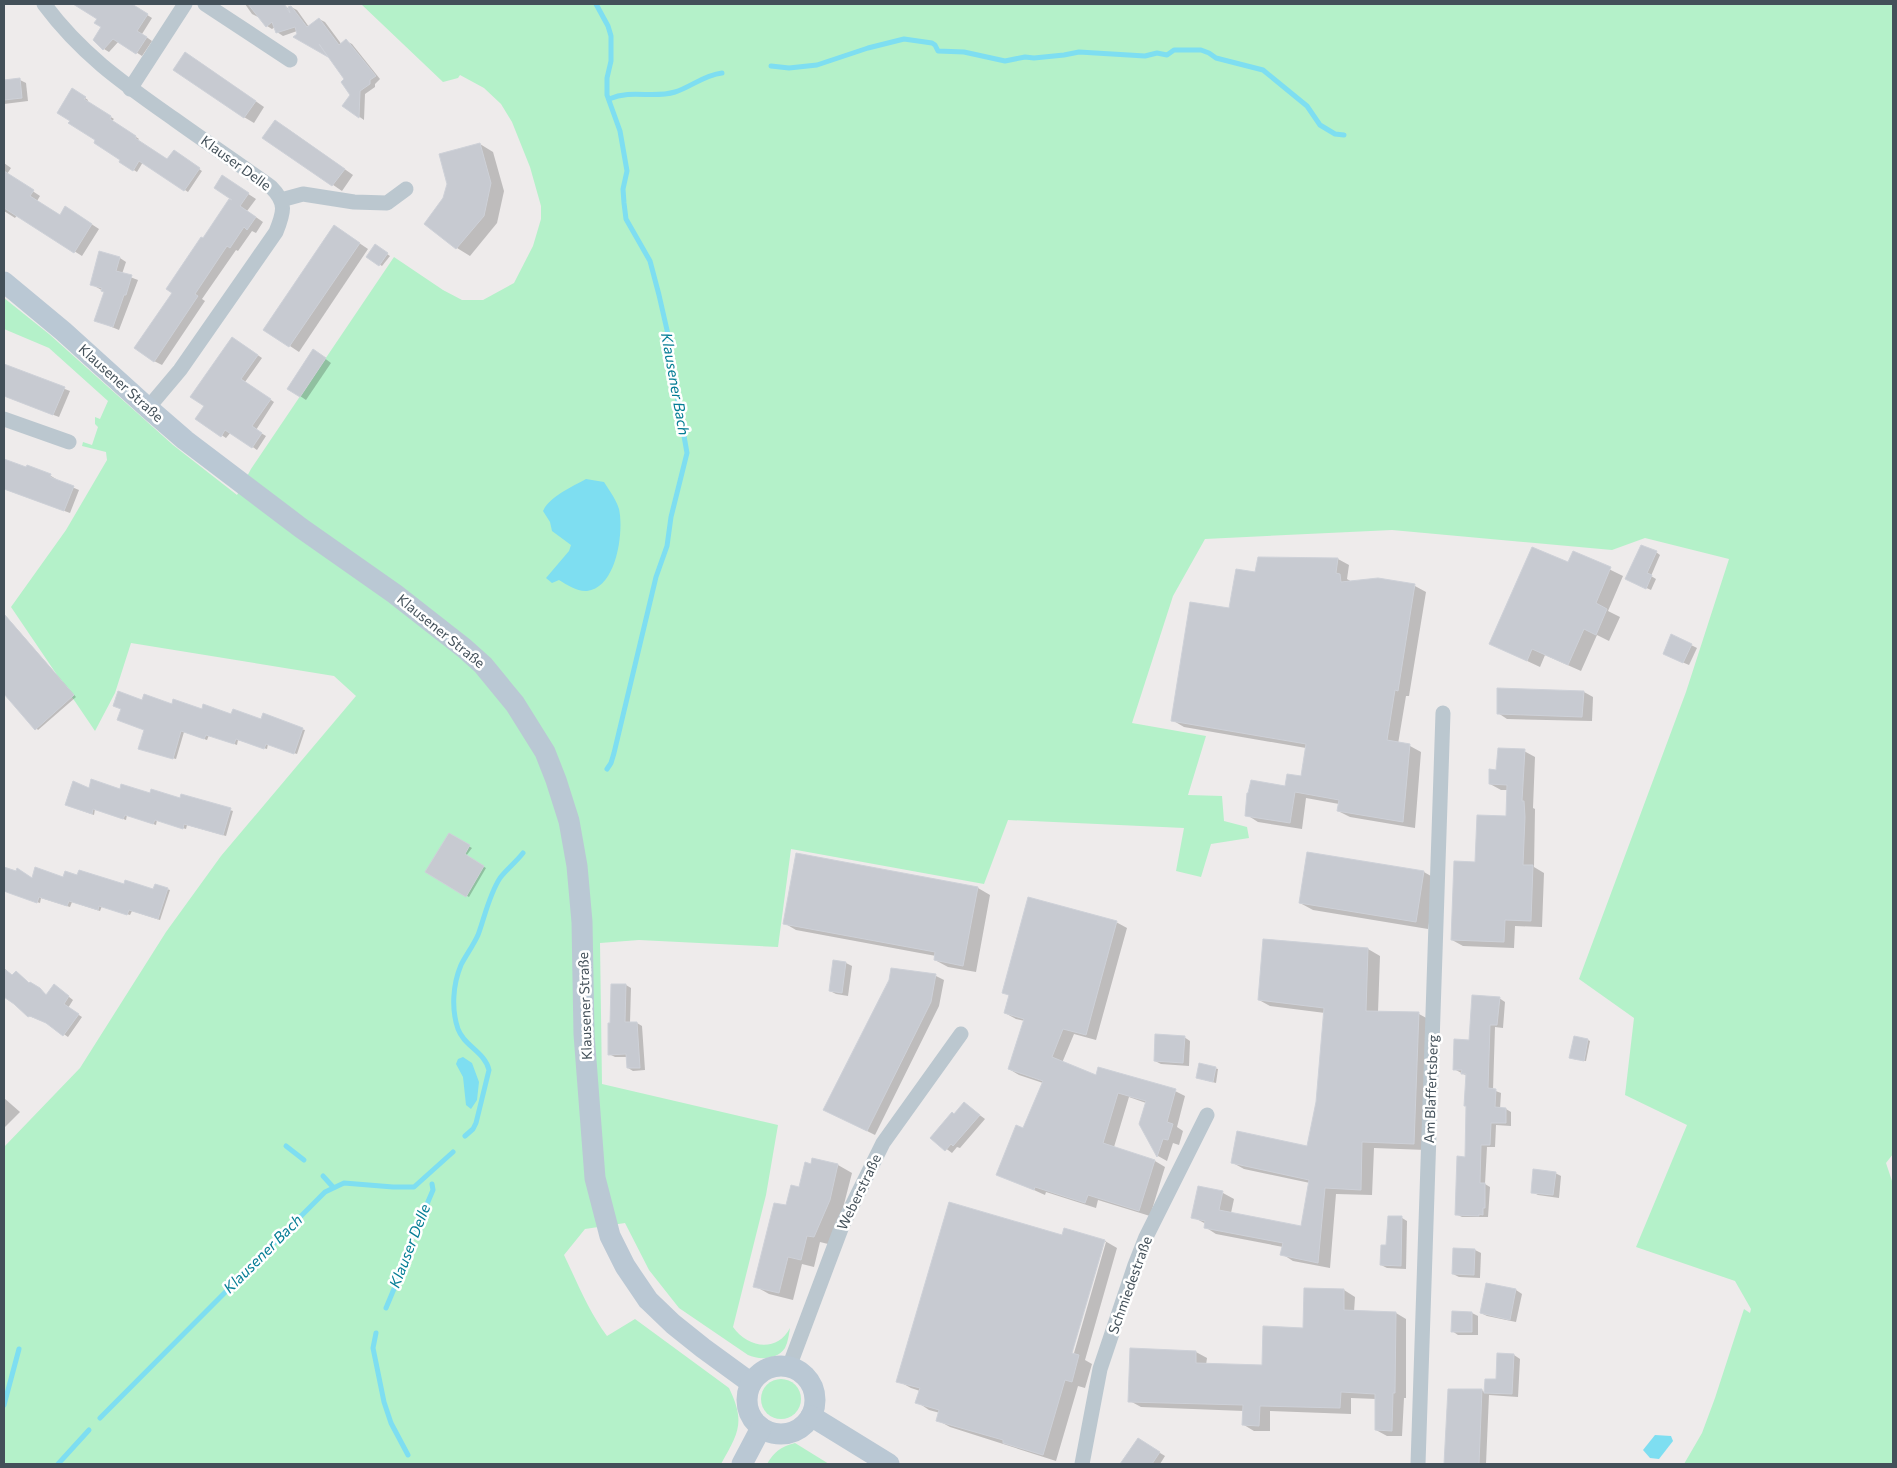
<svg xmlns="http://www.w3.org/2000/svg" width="1897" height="1468" font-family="Commissioner,sans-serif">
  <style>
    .green { fill: #b4f1c9 }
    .water { fill: #7edef1 }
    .shadow { fill: #0003; fill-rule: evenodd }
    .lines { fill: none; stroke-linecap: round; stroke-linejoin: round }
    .stream { stroke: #7edef1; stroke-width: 5 }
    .building { fill: #c7cad1; stroke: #ced1d8 }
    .street { stroke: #bbc7cf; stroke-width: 15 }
    .secondary { stroke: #bac8d4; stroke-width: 21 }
    .labels { text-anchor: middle; stroke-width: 5; stroke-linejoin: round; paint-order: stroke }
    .street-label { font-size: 14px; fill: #435059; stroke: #fff }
    .water-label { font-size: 15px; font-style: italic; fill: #057d95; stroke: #fff }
  </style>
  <rect width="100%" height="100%" fill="#eeebeb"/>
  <g class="green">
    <path d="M361,4H1893V1154L1886,1163L1893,1184V1464H1684L1702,1433L1715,1398L1744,1309L1750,1313L1751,1309L1735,1281L1636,1247L1687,1125L1625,1095L1634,1018L1579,979L1686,692L1729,559L1645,538L1612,550L1392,530L1205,539L1173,596L1132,723L1206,736L1188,795L1222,796L1224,821L1247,827L1249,838L1211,844L1201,877L1176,871L1184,828L1008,820L984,884L791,849L778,947L639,940L600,943L602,1084L778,1125L766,1195L733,1327C748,1348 777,1353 790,1328C789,1334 788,1342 785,1348C777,1360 759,1360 748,1355L679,1308L649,1270L625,1223L585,1229L564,1255C577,1282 589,1312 607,1336L635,1319L729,1388C746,1423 738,1433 721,1464H4V1147L80,1068L166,932L221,856L356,696L334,676L131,643L115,693L95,731L11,607L66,530L107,460L106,452L82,446L83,442L92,445L98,427L95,424V417L100,419L108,401L49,348L4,329V298L49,334L173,445L237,495L251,469L394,257L443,290L462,300H483L514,283L533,246L541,219V206L530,167L512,122L501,104L484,88L460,75L458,78L443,82Z"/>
    <circle cx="781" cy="1399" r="20"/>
    <path d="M795,1443L829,1464H767C774,1452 780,1447 795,1443Z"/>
  </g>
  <g class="water">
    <path d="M586,479L604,482C609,490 616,499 619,509C624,531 617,588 587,591C578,592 567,585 559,580L552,583L546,578L569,551L571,545L552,531L550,522L543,511C550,496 572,487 586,479Z"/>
    <polygon points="463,1057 472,1063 479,1082 477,1100 471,1109 466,1105 463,1077 456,1064 458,1059"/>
    <polygon points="1655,1435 1671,1436 1673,1441 1659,1459 1650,1458 1643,1450"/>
  </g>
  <g class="shadow">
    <polygon points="78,4 130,4 152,18 142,34 152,41 142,56 119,41 109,52 104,49 103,27 99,19"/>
    <polygon points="245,4 284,4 292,13 291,7 297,10 309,27 319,19 325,22 342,45 346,41 352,44 380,79 375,84 375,87 365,94 364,120 344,106 352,95 346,80 331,58 295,37 299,35 297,31 283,36 277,32 275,27 272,29 267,26 259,16 258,17 252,14"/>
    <polygon points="195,59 264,107 254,123 244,117"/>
    <polygon points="20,80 26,83 28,101 4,104 4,81"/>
    <polygon points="73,90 88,100 87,102 114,119 112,121 139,139 137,141 168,160 174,152 202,171 188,192 143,162 137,172 121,162 122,159 97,140"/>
    <polygon points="285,127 353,175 342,191 264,138"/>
    <polygon points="480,144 493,152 504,191 497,223 470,256 457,248 426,224"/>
    <polygon points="4,163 11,168 7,174 40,196 37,201 61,216 73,212 99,229 82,256 17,215 15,218 4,211"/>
    <polygon points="230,182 256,199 247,211 263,222 256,233 252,231 238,251 236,250 202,299 205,301 162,365 154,361 173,292 203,240 235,203"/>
    <polygon points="343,232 368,249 299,352 290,346"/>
    <polygon points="375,246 390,256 382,266 368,257"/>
    <polygon points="120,258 126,262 122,274 138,280 119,330 95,320 105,292 91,284"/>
    <polygon points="237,341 262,358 245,382 274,402 256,430 266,436 257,450 231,432 226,438 197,419 205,406"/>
    <polygon points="319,354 331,363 306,400 300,396"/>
    <polygon points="4,366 70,391 59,417 4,396"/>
    <polygon points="4,460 27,469 28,466 51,476 56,479 55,480 79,490 70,513 4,489"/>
    <polygon points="1574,552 1623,576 1608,611 1620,617 1609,641 1597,635 1581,671 1545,655 1540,667 1491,644 1569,564"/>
    <polygon points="1656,552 1660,555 1651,576 1656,579 1651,590 1631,581"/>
    <polygon points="1259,558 1338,559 1349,565 1347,579 1352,582 1415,586 1426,592 1409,696 1406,696 1398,744 1410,746 1421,752 1415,828 1350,817 1338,811 1339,804 1306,798 1302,829 1258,822 1247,815 1302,778 1306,748 1184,727 1172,720 1230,610 1256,574"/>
    <polygon points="4,614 76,697 38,730 4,692"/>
    <polygon points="1691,645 1697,648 1689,665 1670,657"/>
    <polygon points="1584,692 1593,697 1592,721 1507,719 1498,713"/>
    <polygon points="142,701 262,720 305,730 297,754 268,744 267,749 238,740 237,745 209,735 207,740 184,732 176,759 140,749 145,729"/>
    <polygon points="1524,751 1535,757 1533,808 1535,809 1534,867 1544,873 1542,927 1515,926 1514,948 1463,946 1452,940 1476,863 1507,817 1508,790 1501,790 1490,784 1498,771"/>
    <polygon points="89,790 121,790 181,799 182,795 233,811 226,836 187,825 186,829 157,820 156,825 127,815 126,820 95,809 94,815 69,806"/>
    <polygon points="449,835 472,848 466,856 486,868 469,897 427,872"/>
    <polygon points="4,869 33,880 64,878 154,891 167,889 170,890 160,920 132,911 130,915 102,906 100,911 72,902 70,907 41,898 40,903 4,891"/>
    <polygon points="1424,872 1436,879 1428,929 1313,910 1300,903"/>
    <polygon points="978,888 990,895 976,972 948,967 935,960 936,956 796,930 784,923"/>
    <polygon points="1116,922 1127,928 1096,1040 1074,1034 1062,1063 1097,1077 1175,1091 1185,1096 1177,1127 1183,1131 1179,1145 1173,1143 1167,1161 1158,1156 1140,1124 1146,1103 1129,1097 1114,1147 1155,1161 1165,1167 1150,1216 1098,1200 1096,1208 1046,1192 1045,1195 998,1174 1024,1130 1043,1083 1019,1075 1009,1069 1025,1021 1016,1019 1005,1013 1010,996 1004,992"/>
    <polygon points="1264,940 1368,949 1380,956 1378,1012 1419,1014 1430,1020 1426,1150 1374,1148 1372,1195 1336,1194 1330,1268 1293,1261 1282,1254 1283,1247 1216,1234 1205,1227 1206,1224 1193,1217 1199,1188 1223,1193 1234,1199 1231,1213 1302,1228 1310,1183 1244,1169 1233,1163 1308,1147 1317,1103 1325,1013 1270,1006 1259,1000"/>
    <polygon points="846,963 852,966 848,996 836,994 830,991"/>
    <polygon points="4,968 13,976 16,972 20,975 30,984 47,995 59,989 73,1000 68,1008 82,1017 68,1037 49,1024 29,1016 4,995"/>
    <polygon points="892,969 936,976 944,980 939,1006 875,1135 833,1114 890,980"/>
    <polygon points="612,985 626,985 631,988 630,1023 637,1023 642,1026 645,1070 633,1071 628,1068 628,1057 615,1057 609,1054"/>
    <polygon points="1499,998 1505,1002 1503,1028 1495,1027 1493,1090 1501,1093 1500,1109 1506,1109 1511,1112 1511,1126 1496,1125 1495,1147 1487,1147 1485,1184 1490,1187 1488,1217 1462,1217 1456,1214 1466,1158 1467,1076 1454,1069 1470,1041"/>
    <polygon points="1184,1037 1190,1041 1189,1066 1161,1064 1155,1061"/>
    <polygon points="1588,1040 1590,1041 1586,1061 1573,1059"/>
    <polygon points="1200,1064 1218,1069 1216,1083 1197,1078"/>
    <polygon points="4,1098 20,1112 4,1128"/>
    <polygon points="965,1104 985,1119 960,1148 957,1147 952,1153 932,1138"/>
    <polygon points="813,1159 838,1165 852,1173 843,1208 828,1244 820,1242 814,1267 802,1264 793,1300 769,1294 755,1286 787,1207 800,1189"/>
    <polygon points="1555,1173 1561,1176 1559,1198 1538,1195 1532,1192"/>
    <polygon points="1402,1218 1407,1221 1406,1269 1387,1268 1381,1265 1387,1246"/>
    <path d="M1063,1237L1105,1241L1117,1248L1085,1360L1092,1364L1085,1388L1078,1386L1056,1461L950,1427L937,1420L940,1413L929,1410L917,1402L920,1391L911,1388L898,1381ZM1103,1242H1106L1072,1360L1070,1359Z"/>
    <polygon points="1475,1250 1481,1253 1480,1278 1459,1277 1453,1274"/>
    <polygon points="1487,1284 1516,1290 1522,1294 1516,1322 1487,1316 1481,1313"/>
    <polygon points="1344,1290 1355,1297 1354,1312 1396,1313 1406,1319 1406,1398 1404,1398 1402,1436 1387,1436 1376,1430 1376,1399 1351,1398 1351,1414 1270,1411 1270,1431 1254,1431 1244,1425 1244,1411 1141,1407 1130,1401 1196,1352 1207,1358 1206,1365 1263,1366"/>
    <polygon points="1472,1313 1478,1316 1478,1335 1458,1335 1452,1331 1453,1314"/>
    <polygon points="1514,1355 1520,1359 1518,1397 1489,1395 1486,1464 1446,1464 1449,1390 1482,1390 1485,1393 1497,1380"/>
    <polygon points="1144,1443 1165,1456 1160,1464 1126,1464 1123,1463"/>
  </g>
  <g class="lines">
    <g class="stream">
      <polyline points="596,4 608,26 611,36 611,61 607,78 607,95 620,131 627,171 623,189 624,203 626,219 650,261 659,295 667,330 678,402 687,453 671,517 667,546 656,577 614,753 611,763 607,769"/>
      <polyline points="771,66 789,68 817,65 868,48 904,39 932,43 935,45 938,51 964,52 1005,61 1025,57 1034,58 1064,55 1079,52 1145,56 1157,53 1167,55 1174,50 1201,50 1209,53 1216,58 1263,70 1307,106 1320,125 1335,134 1344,135"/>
      <path d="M609,99C633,89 652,99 675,92C691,87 704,75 722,73"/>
      <path d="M465,1136L473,1129L476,1123L489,1070C485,1052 464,1046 458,1029C451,1009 453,984 461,965C466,955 473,946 478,935C485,916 489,895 500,878C507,869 516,862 523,853"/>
      <polyline points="286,1146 304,1160"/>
      <polyline points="323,1176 333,1187"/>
      <polyline points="386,1308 404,1265 414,1226 421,1218 433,1190 432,1184"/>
      <polyline points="376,1333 373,1348 384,1402 391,1423 408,1455"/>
      <polyline points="4,1405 19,1349"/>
      <polyline points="100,1418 325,1192 344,1183 393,1187 414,1187 453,1152"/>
      <polyline points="58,1464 89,1430"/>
    </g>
  </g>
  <g class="building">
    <polygon points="73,4 132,4 148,14 137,31 147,37 136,54 113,39 103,50 93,40 101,27 94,23 97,19"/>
    <polygon points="248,4 284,4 290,13 288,7 291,6 307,27 319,18 339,45 346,39 376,76 370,80 370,84 360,91 359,118 342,106 350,95 341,82 344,79 319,44 328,57 293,37 297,34 295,27 276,33 272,22 266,27"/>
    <polygon points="185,52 256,101 244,118 173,70"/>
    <polygon points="20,78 22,98 4,100 4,80"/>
    <polygon points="72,88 86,97 84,99 111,116 110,119 136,136 135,138 167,159 174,150 200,168 184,191 139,161 133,171 119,162 120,160 94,143 95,140 68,123 70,121 57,113"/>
    <polygon points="275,120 345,169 332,186 262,138"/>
    <polygon points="480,143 491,183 484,216 456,249 424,224 443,198 447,184 439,154"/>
    <polygon points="4,171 34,190 30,196 60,215 65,206 92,224 74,253 4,208"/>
    <polygon points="222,175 249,193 240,206 256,217 247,230 244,227 230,248 227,246 195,294 198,296 154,362 134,348 172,293 166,289 201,237 203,238 229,199 232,200 214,188"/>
    <polygon points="334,225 360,243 289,347 263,330"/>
    <polygon points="375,244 388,253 379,266 366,257"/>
    <polygon points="99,251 120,257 116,271 132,275 126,295 124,295 113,327 94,321 104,292 101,291 102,288 90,285"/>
    <polygon points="232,337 258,355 241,379 271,399 252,426 262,433 252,448 225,430 221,437 195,419 204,406 190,397"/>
    <polygon points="313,349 326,358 300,397 287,389"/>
    <polygon points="4,364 65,387 53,415 4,396"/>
    <polygon points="4,459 26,467 27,465 51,474 50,477 74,486 64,511 4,489"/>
    <polygon points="1641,545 1657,551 1647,573 1652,575 1646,589 1625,579"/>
    <polygon points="1532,547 1568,562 1573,551 1611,567 1596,603 1607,609 1596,635 1584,629 1568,665 1532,649 1527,661 1489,644"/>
    <polygon points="1258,557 1338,558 1336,573 1340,574 1341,582 1378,578 1415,584 1398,691 1395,690 1387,740 1410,744 1403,822 1337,811 1339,800 1295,792 1290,823 1245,816 1247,793 1248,793 1251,780 1285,786 1287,774 1301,776 1306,744 1171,721 1190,602 1229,608 1236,569 1255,572"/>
    <polygon points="4,614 74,695 35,730 4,694"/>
    <polygon points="1671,634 1692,644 1683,663 1663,654"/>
    <polygon points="1497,688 1584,691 1582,717 1497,714"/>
    <polygon points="118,691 142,700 144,694 172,704 173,699 202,709 203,704 231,714 233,709 261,719 263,713 303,728 294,754 266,744 264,749 236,739 234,744 206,735 204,739 181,731 173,759 138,749 144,730 117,720 121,709 113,706"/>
    <polygon points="1498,748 1525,749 1522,801 1524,801 1525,817 1523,865 1533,865 1531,921 1505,920 1504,942 1451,940 1454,861 1475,862 1477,815 1506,816 1507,785 1489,784 1489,769 1496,770"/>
    <polygon points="91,779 120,789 121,784 150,793 151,789 180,798 181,794 231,808 223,835 184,824 183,829 155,820 153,824 125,815 123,819 93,809 92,814 65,805 73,781 89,788"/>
    <polygon points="449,833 470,845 465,854 484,866 466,897 425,872"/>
    <polygon points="1307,852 1424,871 1416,922 1299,903"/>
    <polygon points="796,853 978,887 963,966 934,960 935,952 783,924"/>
    <polygon points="4,867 16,871 17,868 32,878 35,867 63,877 65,871 77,875 79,870 124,884 125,880 153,889 155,884 168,888 158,919 129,910 127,915 99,906 98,910 69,901 67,906 39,897 37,903 9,893 4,891"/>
    <polygon points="1028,897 1117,921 1086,1035 1063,1029 1052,1057 1096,1075 1098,1067 1176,1089 1167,1122 1173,1124 1168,1140 1163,1139 1157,1157 1139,1124 1146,1101 1118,1093 1103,1143 1155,1160 1139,1211 1088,1195 1085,1203 1035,1187 1034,1190 996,1175 1016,1125 1023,1128 1043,1081 1008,1069 1024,1019 1004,1013 1009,995 1002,993"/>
    <polygon points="1263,939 1368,948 1366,1011 1419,1012 1414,1144 1362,1142 1361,1190 1325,1188 1318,1263 1280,1255 1283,1243 1204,1228 1205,1221 1191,1218 1198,1186 1223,1191 1219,1210 1301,1226 1309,1180 1231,1163 1237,1131 1307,1146 1316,1102 1324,1008 1258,1000"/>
    <polygon points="833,960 846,962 842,993 829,991"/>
    <polygon points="891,968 936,974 931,1002 867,1131 823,1110 889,980"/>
    <polygon points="4,969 12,975 16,971 29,983 30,982 40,988 46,995 54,984 69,996 64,1004 79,1014 63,1036 46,1023 30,1016 28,1017 14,1004 4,997"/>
    <polygon points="611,984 626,984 625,1022 637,1022 640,1068 627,1068 626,1054 608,1055 608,1023 610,1023"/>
    <polygon points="1472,995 1500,997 1497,1025 1490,1025 1488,1088 1496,1089 1495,1107 1506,1108 1506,1123 1491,1123 1490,1145 1481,1145 1480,1183 1485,1183 1485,1208 1483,1208 1483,1215 1479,1214 1479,1216 1455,1215 1457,1156 1465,1157 1466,1106 1464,1106 1466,1074 1461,1074 1462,1070 1453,1070 1454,1039 1469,1040"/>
    <polygon points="1155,1034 1185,1036 1183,1063 1154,1061"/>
    <polygon points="1574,1036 1588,1039 1584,1061 1569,1058"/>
    <polygon points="1199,1063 1216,1067 1213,1082 1196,1078"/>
    <polygon points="964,1102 980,1115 953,1146 951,1144 945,1151 930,1138 952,1112 954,1114"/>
    <polygon points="812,1158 838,1164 830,1200 814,1237 807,1236 801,1260 788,1257 779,1293 753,1287 774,1203 786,1205 791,1185 799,1187 805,1162 811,1164"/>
    <polygon points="1533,1169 1556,1172 1553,1195 1531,1193"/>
    <polygon points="949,1202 1062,1235 1064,1228 1105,1240 1072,1353 1079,1355 1072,1382 1065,1380 1043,1455 1003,1443 1003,1440 936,1421 939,1410 915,1403 920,1388 896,1382"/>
    <polygon points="1388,1216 1402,1216 1401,1266 1380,1265 1381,1245 1386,1245"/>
    <polygon points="1453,1248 1475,1249 1474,1275 1452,1274"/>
    <polygon points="1486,1283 1516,1289 1510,1320 1480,1313"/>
    <polygon points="1304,1288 1344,1289 1344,1310 1396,1312 1395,1393 1393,1393 1392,1431 1375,1430 1375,1394 1341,1392 1340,1408 1260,1406 1259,1426 1242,1425 1243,1405 1128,1402 1130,1348 1196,1351 1196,1363 1262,1365 1263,1326 1303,1328"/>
    <polygon points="1452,1311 1472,1312 1472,1332 1451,1332"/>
    <polygon points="1497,1353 1514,1354 1512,1394 1484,1393 1485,1379 1496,1379"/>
    <polygon points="1448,1389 1482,1389 1479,1464 1444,1464"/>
    <polygon points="1138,1438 1160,1452 1152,1464 1120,1464"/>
  </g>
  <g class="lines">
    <g class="street">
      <path d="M44,4C82,55 123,83 174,119C206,142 239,164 271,187C287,203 284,212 276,232L180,370L148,408"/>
      <polyline points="205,4 290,60"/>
      <polyline points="130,89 185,4"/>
      <polyline points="281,200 303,194 354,202 387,203 406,189"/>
      <polyline points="4,419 69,442"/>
      <polyline points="789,1367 842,1226 883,1143 961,1034"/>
      <polyline points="1082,1464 1100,1369 1135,1265 1146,1237 1207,1115"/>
      <polyline points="1418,1464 1443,713"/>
    </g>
    <g class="secondary">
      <polyline points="4,282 63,331 148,408 185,440 301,528 395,594 464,648 483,665 515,704 545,752 556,780 569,821 577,866 582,922 584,1034 595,1178 610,1236 625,1266 648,1300 673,1324 703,1348 751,1383"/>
      <circle cx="781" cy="1400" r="34"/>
      <polyline points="811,1416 889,1464"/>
      <polyline points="742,1464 761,1428"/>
    </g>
  </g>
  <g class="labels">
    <g class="street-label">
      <text transform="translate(236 163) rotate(36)" y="5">Klauser Delle</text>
      <text transform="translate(121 383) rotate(42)" y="5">Klausener Straße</text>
      <text transform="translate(441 631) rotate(39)" y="5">Klausener Straße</text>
      <text transform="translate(585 1006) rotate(-92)" y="5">Klausener Straße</text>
      <text transform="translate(1431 1089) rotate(-88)" y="5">Am Blaffertsberg</text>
      <text transform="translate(859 1192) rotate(-64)" y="5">Weberstraße</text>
      <text transform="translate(1130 1285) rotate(-70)" y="5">Schmiedestraße</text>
    </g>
    <g class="water-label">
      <text transform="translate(675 384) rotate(80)" y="5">Klausener Bach</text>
      <text transform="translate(410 1246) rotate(-69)" y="5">Klauser Delle</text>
      <text transform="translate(263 1254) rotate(-45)" y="5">Klausener Bach</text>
    </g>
  </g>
  <rect width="1897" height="1468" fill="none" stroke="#435059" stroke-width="10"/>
</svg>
